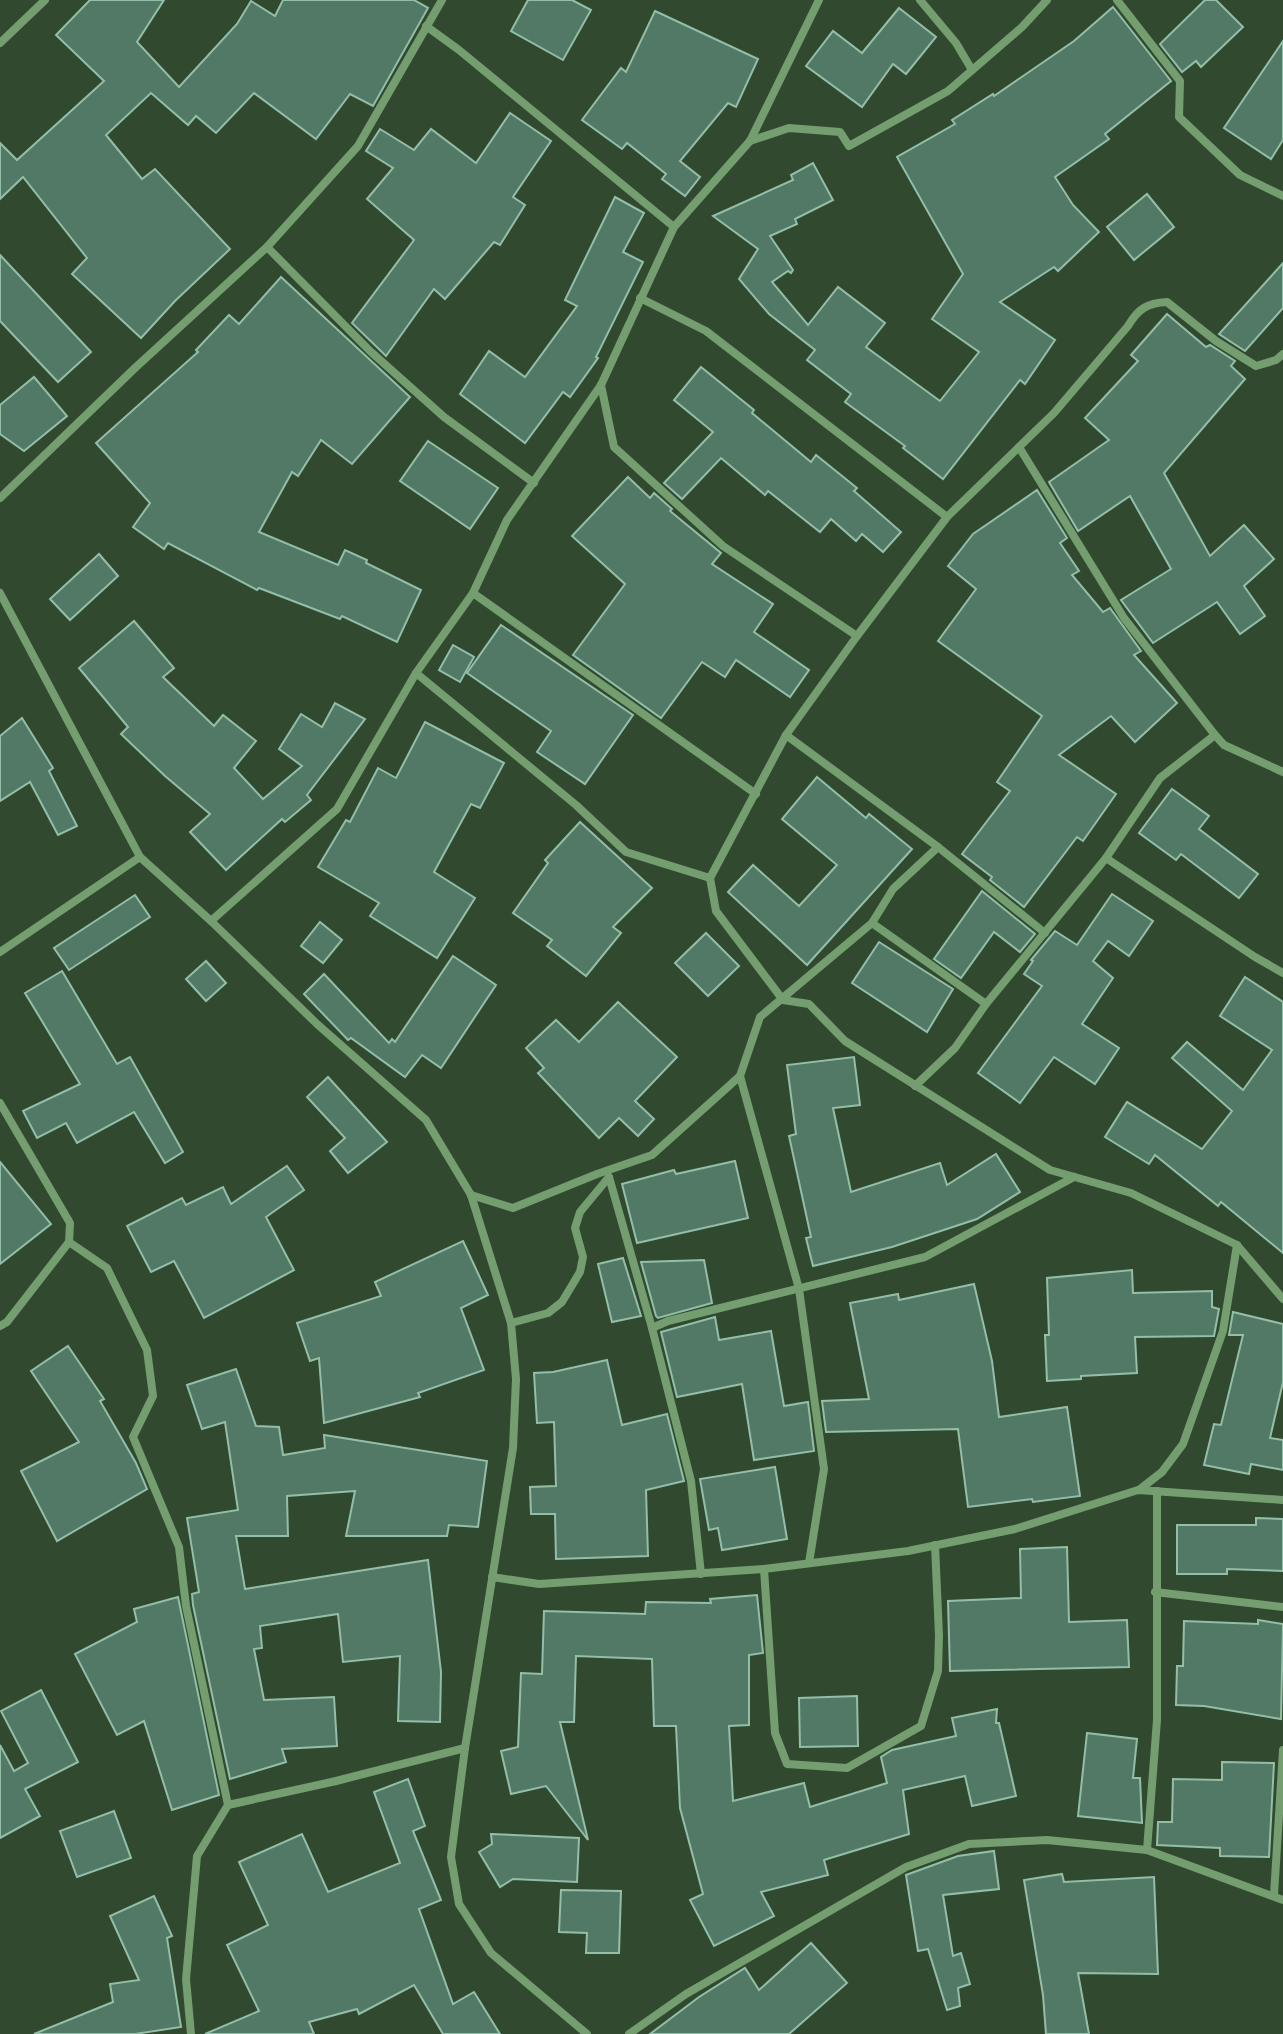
<svg xmlns="http://www.w3.org/2000/svg" width="1283" height="2034" font-family="Quicksand,sans-serif">
  <style>
    .building { fill: #517965; stroke: #93bea8; stroke-width: 2 }
    .lines { fill: none; stroke-linecap: round; stroke-linejoin: round }
    .minor { stroke: #749d70; stroke-width: 8 }
  </style>
  <rect width="100%" height="100%" fill="#314a2f"/>
  <g class="building">
    <polygon points="90,0 164,0 137,42 179,87 237,24 251,1 275,16 283,0 414,0 428,8 373,106 350,94 316,139 254,93 216,133 196,116 188,125 151,93 106,135 142,179 155,169 230,249 175,301 141,338 72,274 87,258 23,177 0,199 0,143 17,160 104,81 56,35"/>
    <polygon points="528,0 572,0 591,10 563,60 511,31"/>
    <polygon points="1205,0 1216,0 1243,27 1201,67 1196,61 1182,72 1160,44"/>
    <polygon points="1113,7 1171,81 1105,134 1109,139 1055,177 1073,205 1099,232 1058,271 1054,267 1000,302 1055,340 1025,384 1020,380 943,479 903,448 905,446 845,402 851,394 807,360 815,350 769,314 739,279 758,249 713,216 793,180 791,175 813,163 833,200 795,219 797,224 770,236 793,270 791,273 788,271 772,282 808,325 838,287 885,323 866,347 940,401 979,352 932,319 963,274 897,157 955,124 952,120 993,94 994,96 1074,41"/>
    <polygon points="899,8 936,37 906,74 893,64 862,107 806,66 833,31 862,53"/>
    <polygon points="655,11 758,59 736,107 728,103 680,161 700,177 685,196 662,179 666,174 627,143 622,149 582,120 621,68 626,72"/>
    <polygon points="1283,41 1283,140 1271,159 1224,128"/>
    <polygon points="510,113 551,141 513,197 525,205 500,245 494,242 445,299 434,289 386,356 352,323 414,240 367,199 393,168 366,151 380,129 414,150 431,129 476,163"/>
    <polygon points="1147,194 1174,227 1134,260 1107,227"/>
    <polygon points="615,197 644,213 623,252 643,262 596,357 598,358 570,397 563,392 525,443 460,394 489,351 525,377 577,306 565,300"/>
    <polygon points="0,255 91,352 58,382 0,321"/>
    <polygon points="1283,263 1283,308 1245,351 1219,334"/>
    <polygon points="281,277 410,397 352,464 321,440 298,476 292,472 259,532 338,565 345,550 367,560 366,563 421,590 397,642 342,616 340,619 259,588 257,590 168,543 164,549 133,527 150,503 96,443 198,352 196,350 229,315 239,324"/>
    <polygon points="1167,314 1206,347 1210,345 1235,361 1231,366 1245,379 1164,473 1210,556 1244,525 1274,559 1244,586 1265,616 1240,634 1217,602 1153,643 1121,600 1171,569 1130,496 1078,531 1049,482 1109,440 1085,418 1138,361 1131,355"/>
    <polygon points="701,367 754,410 752,413 811,462 816,455 857,488 854,491 901,532 883,552 862,534 856,541 831,519 820,532 768,491 765,495 721,458 682,499 664,483 713,432 674,400"/>
    <polygon points="34,377 67,416 24,451 0,434 0,405"/>
    <polygon points="428,441 498,488 470,529 400,481"/>
    <polygon points="628,477 650,498 654,493 672,509 670,511 721,553 712,564 773,604 754,632 809,670 790,697 736,660 725,677 702,662 661,718 573,655 625,584 572,536"/>
    <polygon points="1037,490 1067,538 1060,543 1079,571 1072,575 1103,612 1110,608 1141,651 1134,655 1177,703 1135,742 1111,716 1059,755 1116,794 1083,841 1077,837 1024,907 990,880 992,877 962,854 1010,791 997,782 1042,716 938,641 976,589 948,566 973,534"/>
    <polygon points="99,554 118,576 70,620 50,599"/>
    <polygon points="134,621 174,668 163,677 214,726 223,715 256,741 234,768 263,799 302,766 279,749 301,714 322,727 335,703 365,719 307,795 311,800 285,822 282,819 226,870 190,832 210,814 165,776 121,734 128,727 79,668"/>
    <polygon points="501,625 633,715 585,784 537,752 551,731 467,673"/>
    <polygon points="453,645 474,657 460,682 439,670"/>
    <polygon points="22,718 53,768 49,771 77,826 58,835 30,782 0,801 0,736"/>
    <polygon points="425,722 504,763 480,808 471,804 434,872 475,898 437,958 370,916 379,903 318,867 346,820 350,822 378,768 396,778"/>
    <polygon points="817,777 866,818 869,814 912,849 807,965 728,892 753,865 799,906 837,865 782,819"/>
    <polygon points="1172,789 1209,816 1199,829 1258,874 1239,898 1181,854 1176,860 1139,833"/>
    <polygon points="580,822 652,888 613,927 621,933 586,976 547,946 552,940 513,913 548,863 545,860"/>
    <polygon points="982,891 1035,934 1020,952 994,932 961,978 934,959"/>
    <polygon points="1112,894 1153,921 1129,956 1108,941 1093,961 1113,978 1082,1024 1119,1048 1095,1084 1054,1057 1020,1103 978,1073 1042,986 1024,974 1033,961 1031,960 1055,931 1077,945"/>
    <polygon points="135,895 150,917 69,970 54,948"/>
    <polygon points="320,922 342,940 323,963 301,946"/>
    <polygon points="706,933 739,966 708,996 675,963"/>
    <polygon points="879,942 953,989 927,1032 852,983"/>
    <polygon points="453,956 496,985 441,1068 422,1055 405,1077 351,1038 348,1040 304,994 324,974 389,1043 392,1039 395,1042"/>
    <polygon points="206,961 226,983 206,1001 186,979"/>
    <polygon points="62,971 117,1064 130,1057 183,1152 165,1163 134,1112 77,1143 66,1123 37,1138 23,1111 80,1084 25,993"/>
    <polygon points="1245,977 1283,1002 1283,1253 1221,1202 1218,1206 1155,1155 1149,1164 1105,1137 1127,1102 1202,1149 1232,1111 1172,1058 1187,1042 1243,1090 1272,1050 1220,1016"/>
    <polygon points="618,1002 677,1057 635,1101 654,1119 638,1136 619,1118 599,1138 538,1073 544,1068 526,1048 556,1020 579,1042"/>
    <polygon points="854,1057 860,1105 833,1108 851,1192 940,1163 947,1185 996,1154 1020,1192 977,1219 892,1247 813,1266 806,1238 811,1237 789,1136 796,1134 787,1065"/>
    <polygon points="328,1077 387,1142 348,1173 330,1151 345,1138 307,1097"/>
    <polygon points="735,1161 748,1218 637,1243 622,1184 674,1170 676,1174"/>
    <polygon points="0,1162 51,1224 0,1264"/>
    <polygon points="287,1166 304,1190 266,1217 294,1270 204,1318 174,1261 151,1272 127,1226 182,1198 186,1205 223,1187 231,1204"/>
    <polygon points="463,1241 488,1295 461,1308 484,1370 418,1393 420,1397 324,1423 319,1358 310,1361 297,1323 381,1296 375,1282"/>
    <polygon points="623,1258 641,1316 612,1322 598,1264"/>
    <polygon points="704,1260 712,1303 658,1318 656,1316 641,1262"/>
    <polygon points="1132,1270 1133,1293 1212,1291 1212,1307 1219,1309 1214,1336 1135,1337 1137,1373 1081,1376 1081,1379 1047,1381 1045,1335 1049,1335 1047,1278"/>
    <polygon points="974,1284 992,1361 999,1417 1067,1407 1080,1496 1033,1502 1032,1499 968,1507 958,1429 826,1432 822,1401 869,1399 850,1303 898,1294 899,1300"/>
    <polygon points="1233,1312 1283,1324 1283,1382 1270,1438 1283,1440 1283,1470 1251,1464 1249,1474 1204,1465 1214,1424 1221,1425 1243,1335 1229,1335"/>
    <polygon points="715,1317 719,1340 771,1331 784,1406 808,1402 814,1451 754,1460 742,1384 677,1397 661,1332"/>
    <polygon points="68,1346 104,1399 100,1401 136,1463 147,1489 57,1541 21,1471 79,1442 31,1371"/>
    <polygon points="607,1360 622,1425 667,1414 684,1481 646,1490 648,1556 556,1559 555,1514 531,1514 530,1487 556,1486 554,1422 537,1423 534,1373 553,1372"/>
    <polygon points="236,1369 256,1426 279,1427 283,1455 325,1448 324,1435 487,1461 478,1527 449,1525 447,1536 346,1536 355,1491 287,1496 288,1536 236,1536 245,1589 428,1560 441,1672 440,1722 398,1721 400,1656 343,1662 338,1614 260,1626 262,1648 254,1649 264,1700 334,1697 337,1746 282,1749 286,1762 230,1779 193,1605 192,1594 199,1592 187,1518 238,1510 225,1422 202,1429 187,1385"/>
    <polygon points="775,1467 787,1539 722,1550 718,1528 709,1530 700,1479"/>
    <polygon points="1256,1518 1283,1519 1283,1571 1227,1569 1227,1574 1177,1574 1177,1525 1256,1525"/>
    <polygon points="1067,1547 1069,1622 1127,1620 1129,1667 950,1671 948,1601 1021,1598 1020,1549"/>
    <polygon points="757,1595 763,1653 749,1655 749,1725 729,1726 733,1801 804,1783 810,1807 887,1783 881,1757 892,1750 956,1736 952,1718 997,1709 996,1723 999,1723 1016,1796 972,1806 965,1776 903,1790 909,1834 824,1860 828,1875 761,1892 774,1916 714,1946 690,1900 703,1894 680,1808 676,1726 654,1726 652,1659 576,1656 574,1722 560,1722 588,1840 546,1786 511,1794 501,1751 518,1747 521,1673 542,1674 544,1611 645,1614 646,1602 711,1603 710,1599"/>
    <polygon points="178,1597 219,1795 172,1810 144,1721 117,1735 75,1654 137,1622 134,1609"/>
    <polygon points="1258,1620 1283,1624 1281,1719 1204,1706 1176,1705 1177,1666 1183,1666 1184,1621 1258,1624"/>
    <polygon points="41,1690 78,1762 25,1789 40,1816 0,1838 0,1745 14,1771 28,1763 1,1711"/>
    <polygon points="857,1696 858,1746 800,1747 799,1698"/>
    <polygon points="1087,1733 1137,1739 1133,1778 1140,1778 1142,1823 1078,1816"/>
    <polygon points="1222,1762 1274,1763 1269,1857 1220,1856 1220,1848 1157,1845 1158,1822 1172,1822 1173,1779 1222,1780"/>
    <polygon points="408,1779 425,1826 413,1831 441,1900 419,1909 453,2004 474,1992 500,2034 443,2034 414,1985 359,2014 357,2009 309,2022 314,2034 205,2034 259,2011 227,1945 268,1925 239,1862 302,1834 328,1892 400,1863 374,1792"/>
    <polygon points="114,1811 131,1858 77,1877 60,1831"/>
    <polygon points="491,1834 579,1838 577,1882 513,1879 500,1887 479,1852 492,1844"/>
    <polygon points="994,1851 999,1889 943,1895 953,1956 961,1953 970,1984 958,1988 960,2006 947,2010 928,1949 918,1951 906,1875 958,1856"/>
    <polygon points="1062,1874 1064,1882 1154,1877 1158,1974 1078,1973 1089,2034 1046,2034 1043,1995 1024,1880"/>
    <polygon points="561,1890 621,1891 619,1953 586,1953 587,1933 559,1932"/>
    <polygon points="154,1896 172,1936 167,1938 181,2027 135,2034 34,2034 113,2002 110,1984 139,1980 110,1916"/>
    <polygon points="811,1943 847,1983 789,2034 650,2034 699,1997 745,1968 759,1990"/>
  </g>
  <g class="lines">
    <g class="minor">
      <polyline points="920,0 956,43 972,70"/>
      <polyline points="1117,0 1180,81 1179,117 1240,175 1283,196"/>
      <polyline points="426,26 459,50 674,227"/>
      <polyline points="0,43 45,0"/>
      <polyline points="750,141 789,128 840,132 849,146 948,91 1022,27 1047,0"/>
      <polyline points="267,247 370,351 444,417 534,483"/>
      <polyline points="640,298 706,331 947,517"/>
      <path d="M1283,354L1276,360L1256,366L1216,341L1167,302C1147,303 1138,309 1128,326L1054,413L947,517L857,636L786,735L710,878L716,911L783,1000L809,1004L845,1041L1050,1170L1131,1193L1237,1245L1283,1299"/>
      <polyline points="601,385 614,447 723,546 857,636"/>
      <polyline points="1019,447 1124,618 1215,735 1224,745 1283,772"/>
      <polyline points="0,498 135,368 267,247 358,146 442,0"/>
      <polyline points="0,593 140,857 211,921 317,1024 426,1120 471,1195 511,1323 516,1379 513,1448 465,1748 451,1857 459,1904 491,1953 587,2034"/>
      <polyline points="473,593 756,794"/>
      <polyline points="416,673 576,805 626,852 710,878"/>
      <polyline points="786,735 938,847 1045,933"/>
      <polyline points="1106,858 1255,957 1283,973"/>
      <polyline points="211,921 337,809 416,673 473,593 507,520 601,385 674,227 750,141 819,0"/>
      <polyline points="872,923 986,1004"/>
      <polyline points="0,952 140,857"/>
      <polyline points="740,1076 799,1289 824,1469 809,1563"/>
      <polyline points="915,1086 955,1048 986,1004 1106,858 1160,778 1215,735"/>
      <polyline points="0,1103 70,1223 69,1242 107,1268 147,1350 153,1396 133,1437 179,1547 186,1606 228,1805 197,1856 186,1979 191,2034"/>
      <polyline points="609,1177 652,1328 691,1481 701,1574"/>
      <polyline points="471,1195 513,1208 597,1174 652,1155 740,1076 760,1017 872,923 893,889 938,847"/>
      <polyline points="511,1323 548,1313 562,1302 580,1272 583,1257 575,1228 580,1212 609,1177"/>
      <polyline points="0,1326 7,1322 69,1242"/>
      <polyline points="652,1328 668,1321 925,1257 1074,1177"/>
      <polyline points="1139,1490 1162,1472 1183,1444 1223,1331 1237,1245"/>
      <polyline points="764,1569 775,1733 787,1764 847,1768 921,1726 938,1671 939,1635 935,1545"/>
      <polyline points="492,1577 539,1584 764,1569 908,1551 1015,1529 1138,1490 1283,1500"/>
      <polyline points="1155,1592 1283,1607"/>
      <polyline points="228,1805 336,1781 465,1748"/>
      <polyline points="1147,1850 1157,1720 1157,1491"/>
      <polyline points="1274,1895 1283,1750"/>
      <polyline points="629,2034 686,1994 906,1867 969,1844 1047,1840 1147,1850 1283,1900"/>
    </g>
  </g>
</svg>
